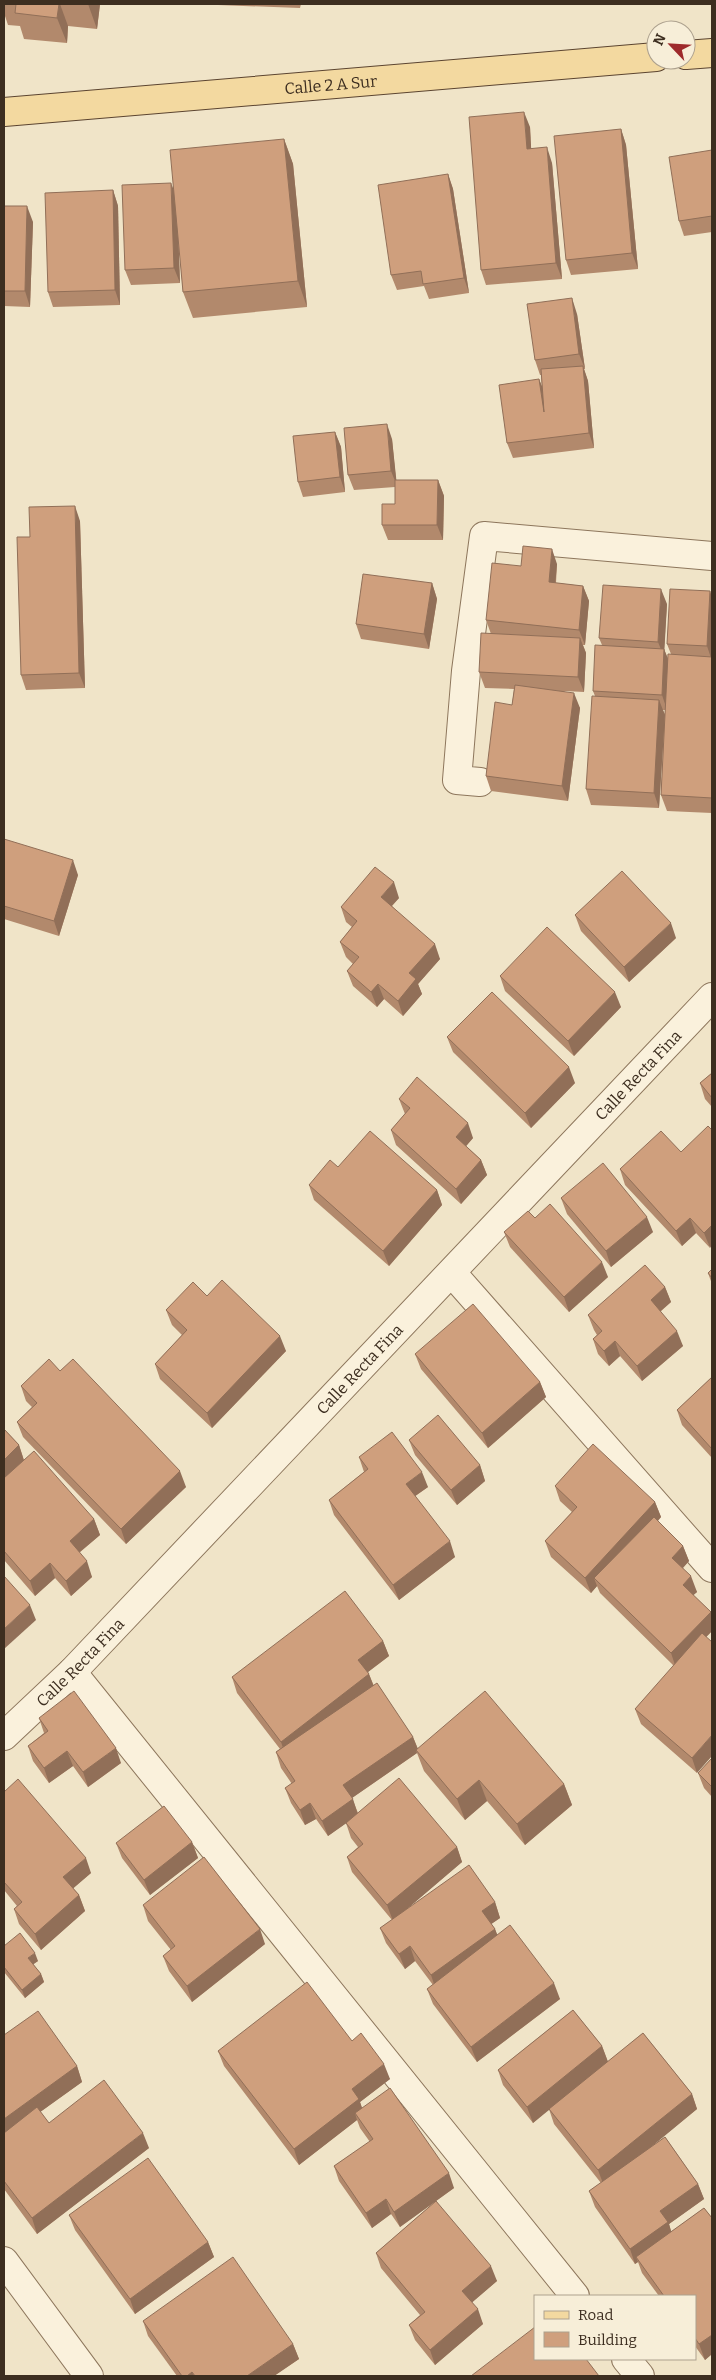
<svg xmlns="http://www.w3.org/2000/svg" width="716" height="2380" font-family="Bitter,serif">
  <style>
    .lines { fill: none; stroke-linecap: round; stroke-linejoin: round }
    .minor-casing { stroke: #8d765c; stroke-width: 30 }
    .major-casing { stroke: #5b4430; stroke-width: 30 }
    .minor { stroke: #faf1dc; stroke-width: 28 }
    .major { stroke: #f3d9a0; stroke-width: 28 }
    .wall { fill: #b2896c }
    .shaded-wall { fill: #916f58 }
    .building { fill: #cf9f7d; stroke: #916f58 }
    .labels { text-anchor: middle; stroke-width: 4; stroke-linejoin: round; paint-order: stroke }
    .street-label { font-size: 16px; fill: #3d2e20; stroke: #f7eed8 }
  </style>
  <rect width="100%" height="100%" fill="#f0e4c8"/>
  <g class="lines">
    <g class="minor-casing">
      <g id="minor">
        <polyline points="480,782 457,780 466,671 484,536 712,556"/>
        <polyline points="452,1273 712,1568"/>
        <polyline points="72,1672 575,2296"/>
        <path id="s1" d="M4,1736L72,1672L712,997"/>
        <polyline points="4,2261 89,2376"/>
        <polyline points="626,2359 640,2376"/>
      </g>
    </g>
    <g class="major-casing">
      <g id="major">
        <polyline points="686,55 712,53"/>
        <path id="s2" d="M4,112L656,57"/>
      </g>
    </g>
    <use href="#minor" class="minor"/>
    <use href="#major" class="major"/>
  </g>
  <g class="wall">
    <polygon points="4,4 100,4 97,29 68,26 67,43 24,39 20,26 8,25 4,13"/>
    <polygon points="217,4 301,4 300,8 218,5"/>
    <polygon points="315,4 358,4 316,5"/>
    <polygon points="530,127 531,149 552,163 562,279 486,285 481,270"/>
    <polygon points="621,129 626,145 638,269 571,275 566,260"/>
    <polygon points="284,139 293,164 307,307 193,318 183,292 178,233 180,283 131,285 125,270 174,191"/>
    <polygon points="712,150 712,232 684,236 679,221"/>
    <polygon points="448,174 453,189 469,293 429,299 424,286 397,290 391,275"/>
    <polygon points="113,190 118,206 120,305 53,307 48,292"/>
    <polygon points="4,206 33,222 30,307 4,306"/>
    <polygon points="577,314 585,369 584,369 588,381 594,448 513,458 507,443 539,379 542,387 541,375 540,375 535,360"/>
    <polygon points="335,432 341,447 345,492 303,497 298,482"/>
    <polygon points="392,439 396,480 438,480 444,496 443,540 388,540 382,525 395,504 395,487 354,490 348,475"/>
    <polygon points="80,521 85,688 26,690 21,675 30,537"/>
    <polygon points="557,564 556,583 583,586 589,601 585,645 583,645 586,653 584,692 564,691 580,708 568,801 491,791 486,776 512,705 514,689 485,688 479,672 491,634 486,620 521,566"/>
    <polygon points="432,583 437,599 429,649 361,639 356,624"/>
    <polygon points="710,591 712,598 712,813 667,811 661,795 665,710 663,710 665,715 659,808 591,805 586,789 595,696 593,691 602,645 599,638 667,604 664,649 668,659 671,654 667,644"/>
    <polygon points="4,839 78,875 59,936 4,919"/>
    <polygon points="399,898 392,906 440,959 418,984 422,994 403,1016 384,999 377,1007 353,986 347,971 353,964 346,957 340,942 352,927 346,922 341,907"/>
    <polygon points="575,915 676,938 629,982 581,931"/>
    <polygon points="500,976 621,1007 574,1056 505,991"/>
    <polygon points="447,1037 575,1083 531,1128 453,1052"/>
    <polygon points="712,1073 712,1107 705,1099 700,1083"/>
    <polygon points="399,1099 473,1138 466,1146 481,1160 487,1175 461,1204 396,1145 391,1130 405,1114"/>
    <polygon points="681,1152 710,1248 696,1233 682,1246 625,1185 620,1169"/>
    <polygon points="309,1185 437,1190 442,1205 389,1266 314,1200"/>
    <polygon points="561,1198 653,1232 611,1267 567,1214"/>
    <polygon points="504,1232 608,1277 569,1312 510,1247"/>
    <polygon points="712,1269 712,1284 708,1273"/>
    <polygon points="665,1287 671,1302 660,1312 683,1346 642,1381 620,1356 609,1366 598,1354 593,1339 597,1335 594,1330 588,1315"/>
    <polygon points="207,1296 286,1351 212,1428 160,1379 155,1364 182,1335 172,1325 166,1310"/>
    <polygon points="415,1354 540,1382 546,1397 488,1448 421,1369"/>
    <polygon points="712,1377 712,1458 682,1425 677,1410"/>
    <polygon points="21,1386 186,1487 126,1544 23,1437 17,1422 32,1407 26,1401"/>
    <polygon points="4,1429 19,1445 24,1460 94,1519 100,1535 79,1553 92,1577 71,1596 55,1578 35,1596 4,1560"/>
    <polygon points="409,1440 480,1465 485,1481 457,1505 415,1455"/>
    <polygon points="359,1457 428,1487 415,1496 455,1557 399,1600 334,1515 329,1500 364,1472"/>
    <polygon points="555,1486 655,1502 661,1517 658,1521 683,1546 689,1561 683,1568 697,1592 693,1595 711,1612 712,1617 712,1631 706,1637 697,1773 641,1724 635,1709 674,1666 600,1593 597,1586 591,1593 551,1557 545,1541 572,1512 560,1501"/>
    <polygon points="383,1641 389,1656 368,1672 374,1686 413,1737 418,1749 564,1784 572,1805 525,1845 487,1801 465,1820 424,1771 417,1753 352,1798 358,1813 457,1847 462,1862 402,1913 495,1902 500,1918 491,1924 495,1929 497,1935 560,1999 477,2062 433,2004 427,1989 433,1985 415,1961 405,1969 386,1943 380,1928 392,1920 352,1872 347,1857 358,1847 351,1838 346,1823 328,1836 316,1819 305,1825 291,1803 285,1788 292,1784 281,1768 276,1752 280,1749 237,1693 232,1677"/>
    <polygon points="39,1718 121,1763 88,1787 73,1766 49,1783 33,1761 28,1746 44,1733"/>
    <polygon points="712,1758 712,1797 704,1788 698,1773"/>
    <polygon points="4,1792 91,1873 73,1888 79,1895 85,1911 41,1950 19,1924 14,1909 17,1906 4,1890"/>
    <polygon points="192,1842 198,1858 150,1895 122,1858 116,1843"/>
    <polygon points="143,1905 265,1944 192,2002 169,1971 163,1956 171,1950 148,1921"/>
    <polygon points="4,1946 38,1961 33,1964 41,1974 44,1982 25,1998 4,1972"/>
    <polygon points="573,2010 602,2046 608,2062 643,2033 692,2094 697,2109 648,2149 665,2137 698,2184 704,2199 669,2224 671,2232 704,2208 712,2218 712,2354 705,2360 695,2346 695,2296 659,2296 642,2273 638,2262 635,2264 595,2207 589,2191 601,2183 554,2124 549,2109 533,2123 503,2085 498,2070"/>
    <polygon points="4,2035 77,2066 82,2082 40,2112 49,2123 149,2148 37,2234 4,2189"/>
    <polygon points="352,2041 390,2079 360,2102 362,2108 454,2188 436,2201 497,2281 472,2302 483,2324 435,2365 415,2340 409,2325 420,2315 381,2268 376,2253 436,2201 400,2227 391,2214 372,2228 339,2181 334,2166 370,2142 360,2128 357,2120 299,2165 224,2066 218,2051"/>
    <polygon points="69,2215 208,2242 214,2257 135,2314 75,2230"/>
    <polygon points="143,2321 293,2344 299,2359 274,2376 177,2376 148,2336"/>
  </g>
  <g class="shaded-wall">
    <polygon points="59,4 60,4 68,26 67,43 57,18"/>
    <polygon points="88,4 100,4 97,29"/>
    <polygon points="524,112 530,127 532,164 527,149"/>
    <polygon points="621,129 626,145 638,269 632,253"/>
    <polygon points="284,139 293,164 307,307 298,281"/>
    <polygon points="547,147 552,163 562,279 556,263"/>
    <polygon points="448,174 453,189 469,293 464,278"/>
    <polygon points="171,183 177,198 180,283 174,268"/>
    <polygon points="113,190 118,206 120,305 115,290"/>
    <polygon points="27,206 33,222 30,307 25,291"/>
    <polygon points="572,298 577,314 585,369 579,354"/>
    <polygon points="583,366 588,381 594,448 589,433"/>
    <polygon points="539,379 545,394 544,412"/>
    <polygon points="387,424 392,439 397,486 391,471"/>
    <polygon points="335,432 341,447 345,492 340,477"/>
    <polygon points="438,480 444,496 443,540 437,525"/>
    <polygon points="75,506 80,521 85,688 79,673"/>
    <polygon points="552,549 557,564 554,598 549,582"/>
    <polygon points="432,583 437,599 429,649 424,634"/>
    <polygon points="583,586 589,601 585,645 579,630"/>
    <polygon points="661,589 667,604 664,657 658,642"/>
    <polygon points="710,591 712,598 712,661 707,646"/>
    <polygon points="580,638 586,653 584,692 578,677"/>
    <polygon points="664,649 670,664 667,710 662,695"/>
    <polygon points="574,693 580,708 568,801 562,786"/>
    <polygon points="659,700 665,715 659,808 654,793"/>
    <polygon points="73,860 78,875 59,936 54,921"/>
    <polygon points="394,882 399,898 386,912 381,897"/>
    <polygon points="671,923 676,938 629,982 624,967"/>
    <polygon points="435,944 440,959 418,984 422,994 403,1016 398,1001 409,973"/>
    <polygon points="378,984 384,999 377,1007 371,992"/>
    <polygon points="615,992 621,1007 574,1056 568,1041"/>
    <polygon points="569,1067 575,1083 531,1128 525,1113"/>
    <polygon points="468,1123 473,1138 461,1152 456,1137"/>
    <polygon points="481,1160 487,1175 461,1204 456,1189"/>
    <polygon points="437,1190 442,1205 389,1266 383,1251"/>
    <polygon points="647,1217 653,1232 611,1267 606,1251"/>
    <polygon points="690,1218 696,1233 682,1246 676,1231"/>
    <polygon points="712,1225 712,1245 710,1248 704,1233"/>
    <polygon points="602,1262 608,1277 569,1312 564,1297"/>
    <polygon points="665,1287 671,1302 656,1315 651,1300"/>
    <polygon points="677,1331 683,1346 642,1381 637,1366"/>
    <polygon points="280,1336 286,1351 212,1428 207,1413"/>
    <polygon points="615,1341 620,1356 609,1366 604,1351"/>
    <polygon points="540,1382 546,1397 488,1448 482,1433"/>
    <polygon points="19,1445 24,1461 4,1480 4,1460"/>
    <polygon points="480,1465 485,1481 457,1505 451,1490"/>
    <polygon points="180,1471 186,1487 126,1544 121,1529"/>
    <polygon points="422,1472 428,1487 411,1499 406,1484"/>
    <polygon points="655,1502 661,1517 600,1583 594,1578 597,1586 591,1593 585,1578"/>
    <polygon points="94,1519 100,1535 75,1556 70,1541"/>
    <polygon points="450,1541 455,1557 399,1600 393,1585"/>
    <polygon points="683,1546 689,1561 678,1573 672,1558"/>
    <polygon points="87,1561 92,1577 71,1596 66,1581"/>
    <polygon points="50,1563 55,1578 35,1596 30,1581"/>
    <polygon points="691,1576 697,1592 688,1600 683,1585"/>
    <polygon points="30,1605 36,1620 4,1649 4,1629"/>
    <polygon points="711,1612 712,1617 712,1631 676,1668 671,1653"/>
    <polygon points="383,1641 389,1656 364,1675 358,1660"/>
    <polygon points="369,1674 375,1690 286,1757 281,1742"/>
    <polygon points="712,1735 712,1756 697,1773 692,1758"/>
    <polygon points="413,1737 419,1752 416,1750 417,1753 349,1800 343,1785"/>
    <polygon points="116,1748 121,1763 88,1787 83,1772"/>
    <polygon points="67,1751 73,1766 49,1783 44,1768"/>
    <polygon points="479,1780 487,1801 465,1820 457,1799"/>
    <polygon points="564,1784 572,1805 525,1845 517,1824"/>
    <polygon points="353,1799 358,1815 328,1836 322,1821"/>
    <polygon points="310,1803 316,1819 305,1825 300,1810"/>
    <polygon points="192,1842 198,1858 150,1895 144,1880"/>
    <polygon points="457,1847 462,1862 393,1921 387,1905"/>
    <polygon points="86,1858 91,1873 69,1892 63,1877"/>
    <polygon points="79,1895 85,1911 41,1950 35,1934"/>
    <polygon points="495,1902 500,1918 487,1927 482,1911"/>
    <polygon points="260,1929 265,1944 192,2002 187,1986"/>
    <polygon points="495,1929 501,1944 436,1990 431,1975"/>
    <polygon points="410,1946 415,1961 405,1969 399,1954"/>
    <polygon points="35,1953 38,1961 31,1966 28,1958"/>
    <polygon points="41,1974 44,1982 25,1998 22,1990"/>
    <polygon points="554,1983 560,1999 477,2062 471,2047"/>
    <polygon points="602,2046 608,2062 533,2123 527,2107"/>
    <polygon points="384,2064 390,2079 360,2102 364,2114 355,2113 357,2120 299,2165 294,2149 352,2089"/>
    <polygon points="77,2066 82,2082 4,2138 4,2119"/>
    <polygon points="692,2094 697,2109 604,2186 598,2170"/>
    <polygon points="143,2133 149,2148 37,2234 32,2218"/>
    <polygon points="449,2173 454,2188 400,2227 394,2212"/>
    <polygon points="698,2184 704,2199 669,2224 673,2237 636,2257 638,2262 635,2264 630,2249 660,2211"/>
    <polygon points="386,2199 391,2214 372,2228 366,2213"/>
    <polygon points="208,2242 214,2257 135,2314 130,2299"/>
    <polygon points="491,2266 497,2281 468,2306 462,2291"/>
    <polygon points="478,2309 483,2324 435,2365 430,2350"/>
    <polygon points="712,2335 712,2354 705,2360 699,2344"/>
    <polygon points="293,2344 299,2359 274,2376 247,2376"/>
    <polygon points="192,2372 194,2376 187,2376"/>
  </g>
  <g class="building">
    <polygon points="16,4 59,4 57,18 15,13"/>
    <polygon points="524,112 527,149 547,147 556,263 481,270 469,117"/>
    <polygon points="621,129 632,253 566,260 554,136"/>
    <polygon points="284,139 298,281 183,292 170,150"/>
    <polygon points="712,150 712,216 679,221 669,157"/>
    <polygon points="448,174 464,278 423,284 421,271 391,275 378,185"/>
    <polygon points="171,183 174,268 125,270 122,185"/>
    <polygon points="113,190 115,290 48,292 45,193"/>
    <polygon points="4,206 27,206 25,291 4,291"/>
    <polygon points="572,298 579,354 535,360 527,304"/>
    <polygon points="583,366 589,433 507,443 499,385 539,379 544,412 541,369"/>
    <polygon points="387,424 391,471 348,475 344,428"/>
    <polygon points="335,432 340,477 298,482 293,436"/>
    <polygon points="395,480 438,480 437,525 382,525 382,504 395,504"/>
    <polygon points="75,506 79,673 21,675 17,537 30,537 29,507"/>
    <polygon points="523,546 552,549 549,582 583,586 579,630 486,620 492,563 521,566"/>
    <polygon points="363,574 432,583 424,634 356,624"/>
    <polygon points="603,585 661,589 658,642 599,638"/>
    <polygon points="670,589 710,591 707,646 667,644"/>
    <polygon points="481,633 580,638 578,677 479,672"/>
    <polygon points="595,645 664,649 662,695 593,691"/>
    <polygon points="668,654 712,657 712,798 661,795"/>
    <polygon points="515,685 574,693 562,786 486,776 495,702 512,705"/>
    <polygon points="592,696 659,700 654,793 586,789"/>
    <polygon points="4,839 73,860 54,921 4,906"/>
    <polygon points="375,867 394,882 381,897 435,944 409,973 416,979 398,1001 378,984 371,992 347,971 359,957 340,942 357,921 341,907"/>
    <polygon points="622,871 671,923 624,967 575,915"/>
    <polygon points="547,927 615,992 568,1041 500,976"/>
    <polygon points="492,992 569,1067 525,1113 447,1037"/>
    <polygon points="712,1073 712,1098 700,1083"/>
    <polygon points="417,1077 468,1123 456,1137 481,1160 456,1189 391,1130 410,1108 399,1099"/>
    <polygon points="708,1126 712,1130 712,1225 704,1233 690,1218 676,1231 620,1169 661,1131 681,1152"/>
    <polygon points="370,1131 437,1190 383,1251 309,1185 330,1160 338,1167"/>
    <polygon points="603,1163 647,1217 606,1251 561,1198"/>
    <polygon points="550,1204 602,1262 564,1297 504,1232 528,1211 535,1218"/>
    <polygon points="645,1265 665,1287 651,1300 677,1331 637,1366 615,1341 604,1351 593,1339 602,1331 588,1315"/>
    <polygon points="712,1269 712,1278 708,1273"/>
    <polygon points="222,1280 280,1336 207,1413 155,1364 187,1330 166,1310 193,1282 207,1296"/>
    <polygon points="473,1304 540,1382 482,1433 415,1354"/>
    <polygon points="49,1359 60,1371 73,1359 180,1471 121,1529 17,1422 37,1403 21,1386"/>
    <polygon points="712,1377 712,1449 677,1410"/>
    <polygon points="438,1415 480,1465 451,1490 409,1440"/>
    <polygon points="4,1429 19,1445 4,1460"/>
    <polygon points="392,1432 422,1472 406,1484 450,1541 393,1585 329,1500 368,1469 359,1457"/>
    <polygon points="593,1444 655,1502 585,1578 545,1541 577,1507 555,1486"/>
    <polygon points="34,1451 94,1519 70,1541 87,1561 66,1581 50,1563 30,1581 4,1551 4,1478"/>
    <polygon points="654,1517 683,1546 672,1558 691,1576 683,1585 711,1612 671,1653 594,1578"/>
    <polygon points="4,1576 30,1605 4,1629"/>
    <polygon points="345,1591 383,1641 358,1660 369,1674 281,1742 232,1677"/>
    <polygon points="702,1633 712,1642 712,1735 692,1758 635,1709"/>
    <polygon points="377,1683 413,1737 343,1785 353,1799 322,1821 310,1803 300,1810 285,1788 295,1781 276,1752"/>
    <polygon points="74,1691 116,1748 83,1772 67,1751 44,1768 28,1746 48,1731 39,1718"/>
    <polygon points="485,1691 564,1784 517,1824 479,1780 457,1799 416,1750"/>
    <polygon points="712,1758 712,1787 698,1773"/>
    <polygon points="399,1778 457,1847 387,1905 347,1857 363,1844 346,1823"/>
    <polygon points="18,1779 86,1858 63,1877 79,1895 35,1934 14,1909 22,1902 4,1882 4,1792"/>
    <polygon points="164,1806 192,1842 144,1880 116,1843"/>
    <polygon points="204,1857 260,1929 187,1986 163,1956 175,1946 143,1905"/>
    <polygon points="469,1865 495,1902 482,1911 495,1929 431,1975 410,1946 399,1954 380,1928"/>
    <polygon points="510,1925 554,1983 471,2047 427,1989"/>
    <polygon points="20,1933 35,1953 28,1958 41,1974 22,1990 4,1967 4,1946"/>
    <polygon points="307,1982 352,2041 361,2033 384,2064 352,2089 359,2099 294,2149 218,2051"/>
    <polygon points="573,2010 602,2046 527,2107 498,2070"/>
    <polygon points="38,2011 77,2066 4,2119 4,2035"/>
    <polygon points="643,2033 692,2094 598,2170 549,2109"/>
    <polygon points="104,2080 143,2133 32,2218 4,2181 4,2133 37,2107 49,2123"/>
    <polygon points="390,2088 449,2173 394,2212 386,2199 366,2213 334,2166 373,2139 355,2113"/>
    <polygon points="665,2137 698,2184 660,2211 668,2222 630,2249 589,2191"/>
    <polygon points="148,2158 208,2242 130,2299 69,2215"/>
    <polygon points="436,2201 491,2266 462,2291 478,2309 430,2350 409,2325 425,2312 376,2253"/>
    <polygon points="704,2208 712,2218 712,2335 699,2344 695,2338 695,2296 664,2296 636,2257"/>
    <polygon points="233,2257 293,2344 247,2376 195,2376 192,2372 187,2376 182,2376 143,2321"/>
    <polygon points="535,2327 535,2359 586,2359 599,2376 471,2376"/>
  </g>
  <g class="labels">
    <g class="street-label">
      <text dy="6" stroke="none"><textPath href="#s2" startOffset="328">Calle 2 A Sur</textPath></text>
      <text dy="6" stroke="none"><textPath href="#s1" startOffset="916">Calle Recta Fina</textPath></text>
      <text dy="6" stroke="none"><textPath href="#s1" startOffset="511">Calle Recta Fina</textPath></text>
      <text dy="6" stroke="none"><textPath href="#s1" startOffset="106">Calle Recta Fina</textPath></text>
    </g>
  </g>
  <rect width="716" height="2380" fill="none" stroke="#3d2e20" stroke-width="10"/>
  <rect x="534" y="2295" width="162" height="65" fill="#f7eed8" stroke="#ada18e"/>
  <rect x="544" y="2311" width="25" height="8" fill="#f3d9a0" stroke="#ada18e"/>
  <text x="578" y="2320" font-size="15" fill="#3d2e20">Road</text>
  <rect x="544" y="2332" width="25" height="15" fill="#cf9f7d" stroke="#ada18e"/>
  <text x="578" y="2345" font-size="15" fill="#3d2e20">Building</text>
  <g transform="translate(671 45) rotate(295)"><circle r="24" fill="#f7eed8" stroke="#ada18e"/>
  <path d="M0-4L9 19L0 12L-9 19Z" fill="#9e2a2b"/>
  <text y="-8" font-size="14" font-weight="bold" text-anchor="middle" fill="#3d2e20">N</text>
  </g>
</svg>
